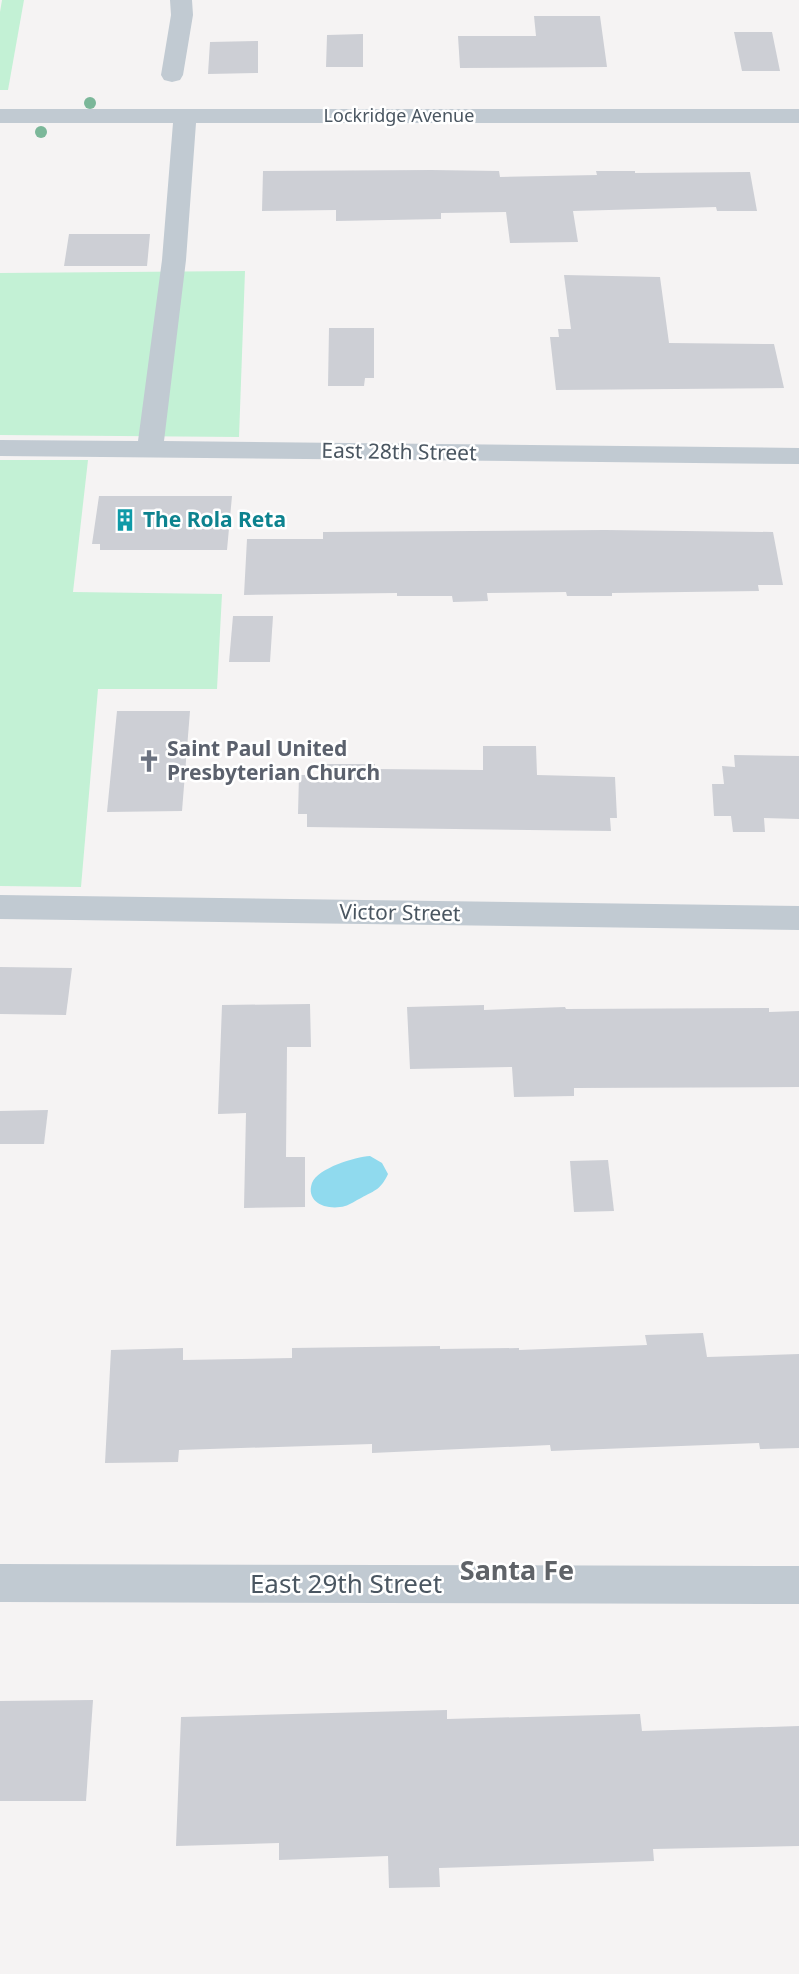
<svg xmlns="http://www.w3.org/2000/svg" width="799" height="1974" font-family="'Noto Sans',sans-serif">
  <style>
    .green { fill: #c3f1d5 }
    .water { fill: #90daee }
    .building { fill: #cdcfd5 }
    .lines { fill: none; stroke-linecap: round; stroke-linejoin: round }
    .minor { fill: #c1cad2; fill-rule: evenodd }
    .tree { fill: #7bb799 }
    .labels { text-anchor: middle; stroke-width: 5; stroke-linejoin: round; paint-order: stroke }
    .far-street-label { font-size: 18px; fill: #4a5661; stroke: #fff }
    .street-label { font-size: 21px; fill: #4a5661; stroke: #fff }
    .culture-label { font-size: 21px; font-weight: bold; fill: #0d838f; stroke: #fff; text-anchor: start }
    .worship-label { font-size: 21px; font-weight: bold; fill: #5b616d; stroke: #fff; text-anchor: start }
    .near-street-label { font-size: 26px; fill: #4a5661; stroke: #fff }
    .near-neighbourhood-label { font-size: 27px; font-weight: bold; fill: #5f6368; stroke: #fff }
  </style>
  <rect width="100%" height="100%" fill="#f5f3f3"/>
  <g class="green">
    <polygon points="2,0 24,0 8,90 0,90 0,12"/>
    <polygon points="245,271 239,437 0,435 0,273"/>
    <polygon points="0,460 88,460 73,592 222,594 217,689 98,689 81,887 0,886"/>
  </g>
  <path class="water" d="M370,1156L382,1163L388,1174C381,1189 376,1190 361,1198C356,1200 350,1205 345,1206C328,1211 305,1203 312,1183C318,1168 355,1157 370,1156Z"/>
  <g class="building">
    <polygon points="534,16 600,16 607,67 460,68 458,36 536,36"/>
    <polygon points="734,32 772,32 780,71 742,71"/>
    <polygon points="363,34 363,67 326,67 327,35"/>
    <polygon points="258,41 258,73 208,74 210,42"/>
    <polygon points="431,170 499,171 500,177 597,175 596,171 635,171 635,173 750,172 757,211 717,211 716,207 573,211 578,242 510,243 506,212 441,213 441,219 336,221 336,210 262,211 263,171"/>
    <polygon points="69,234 150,234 147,266 64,266"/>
    <polygon points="564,275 660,277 669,343 774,344 784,388 556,390 550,337 559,337 558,329 571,329"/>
    <polygon points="329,328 374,328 374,378 365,378 364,386 328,386"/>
    <polygon points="99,496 232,496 227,550 100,550 100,544 92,544"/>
    <polygon points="605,530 773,532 783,585 758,585 759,591 612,593 612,596 567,596 566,592 487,593 488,601 453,602 452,596 397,596 397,593 244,595 247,539 323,539 323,532"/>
    <polygon points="233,616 273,616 270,662 229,662"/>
    <polygon points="117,711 190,711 182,811 107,812"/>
    <polygon points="483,746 536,746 537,775 615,777 617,818 610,818 611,831 307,827 307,814 298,814 299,775 320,775 320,764 375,764 375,769 483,770"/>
    <polygon points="734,755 799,756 799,819 764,818 765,832 733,832 731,816 714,816 712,784 724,784 722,766 735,767"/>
    <polygon points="0,967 72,968 66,1015 0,1014"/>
    <polygon points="310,1004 311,1047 287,1047 286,1157 305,1157 305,1207 244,1208 246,1113 218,1114 222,1005"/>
    <polygon points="484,1005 484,1010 565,1007 566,1009 769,1008 769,1012 799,1011 799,1087 574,1088 574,1096 514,1097 512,1067 410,1069 407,1007"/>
    <polygon points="48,1110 44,1144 0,1144 0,1111"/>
    <polygon points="608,1160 614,1211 574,1212 570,1161"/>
    <polygon points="703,1333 707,1357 799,1354 799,1448 760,1449 759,1443 551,1451 550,1445 372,1453 372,1444 179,1450 178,1462 105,1463 111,1350 183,1348 183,1360 292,1358 292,1348 440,1346 440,1349 519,1348 519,1350 647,1345 645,1335"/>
    <polygon points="93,1700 86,1801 0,1801 0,1701"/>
    <polygon points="447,1710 447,1719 640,1714 642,1731 799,1726 799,1846 653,1849 654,1861 439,1868 440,1887 389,1888 388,1856 279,1860 279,1843 176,1846 181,1717"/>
  </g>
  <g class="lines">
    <g class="minor">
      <polygon points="170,0 192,0 193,15 183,75 180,80 172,82 164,80 161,75 171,15"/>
      <polygon points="0,109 799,109 799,123 196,123 186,260 164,441 799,448 799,464 0,456 0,440 138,441 162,260 173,123 0,123"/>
      <polygon points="0,895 799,906 799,930 0,919"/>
      <polygon points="0,1564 799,1566 799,1604 0,1602"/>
    </g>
  </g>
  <g class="tree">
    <circle cx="90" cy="103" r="6"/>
    <circle cx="41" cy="132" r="6"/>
  </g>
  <defs>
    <g id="building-bare" transform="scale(1.8)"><path d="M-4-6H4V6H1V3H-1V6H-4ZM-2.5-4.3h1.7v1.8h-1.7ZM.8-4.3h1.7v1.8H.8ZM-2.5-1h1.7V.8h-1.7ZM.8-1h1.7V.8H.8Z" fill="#0f9aa8" stroke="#fff" stroke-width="2.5" paint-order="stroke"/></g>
    <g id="church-bare" transform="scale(1.8)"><path d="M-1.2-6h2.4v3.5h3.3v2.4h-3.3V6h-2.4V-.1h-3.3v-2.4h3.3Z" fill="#6b7280" stroke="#fff" stroke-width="2.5" paint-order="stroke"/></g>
  </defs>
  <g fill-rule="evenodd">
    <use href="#building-bare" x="125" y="520"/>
    <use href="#church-bare" x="149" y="761"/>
  </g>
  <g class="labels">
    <g class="far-street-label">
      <text x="399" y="122">Lockridge Avenue</text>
    </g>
    <g class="street-label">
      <text transform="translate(399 452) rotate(1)" y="7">East 28th Street</text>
      <text transform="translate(400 913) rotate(1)" y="7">Victor Street</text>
    </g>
    <g class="culture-label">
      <text x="143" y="527">The Rola Reta</text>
    </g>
    <g class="worship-label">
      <text x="167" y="756">Saint Paul United<tspan x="167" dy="24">Presbyterian Church</tspan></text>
    </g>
    <g class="near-street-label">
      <text x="346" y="1593">East 29th Street</text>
    </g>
    <g class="near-neighbourhood-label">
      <text x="517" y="1580">Santa Fe</text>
    </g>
  </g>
</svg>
